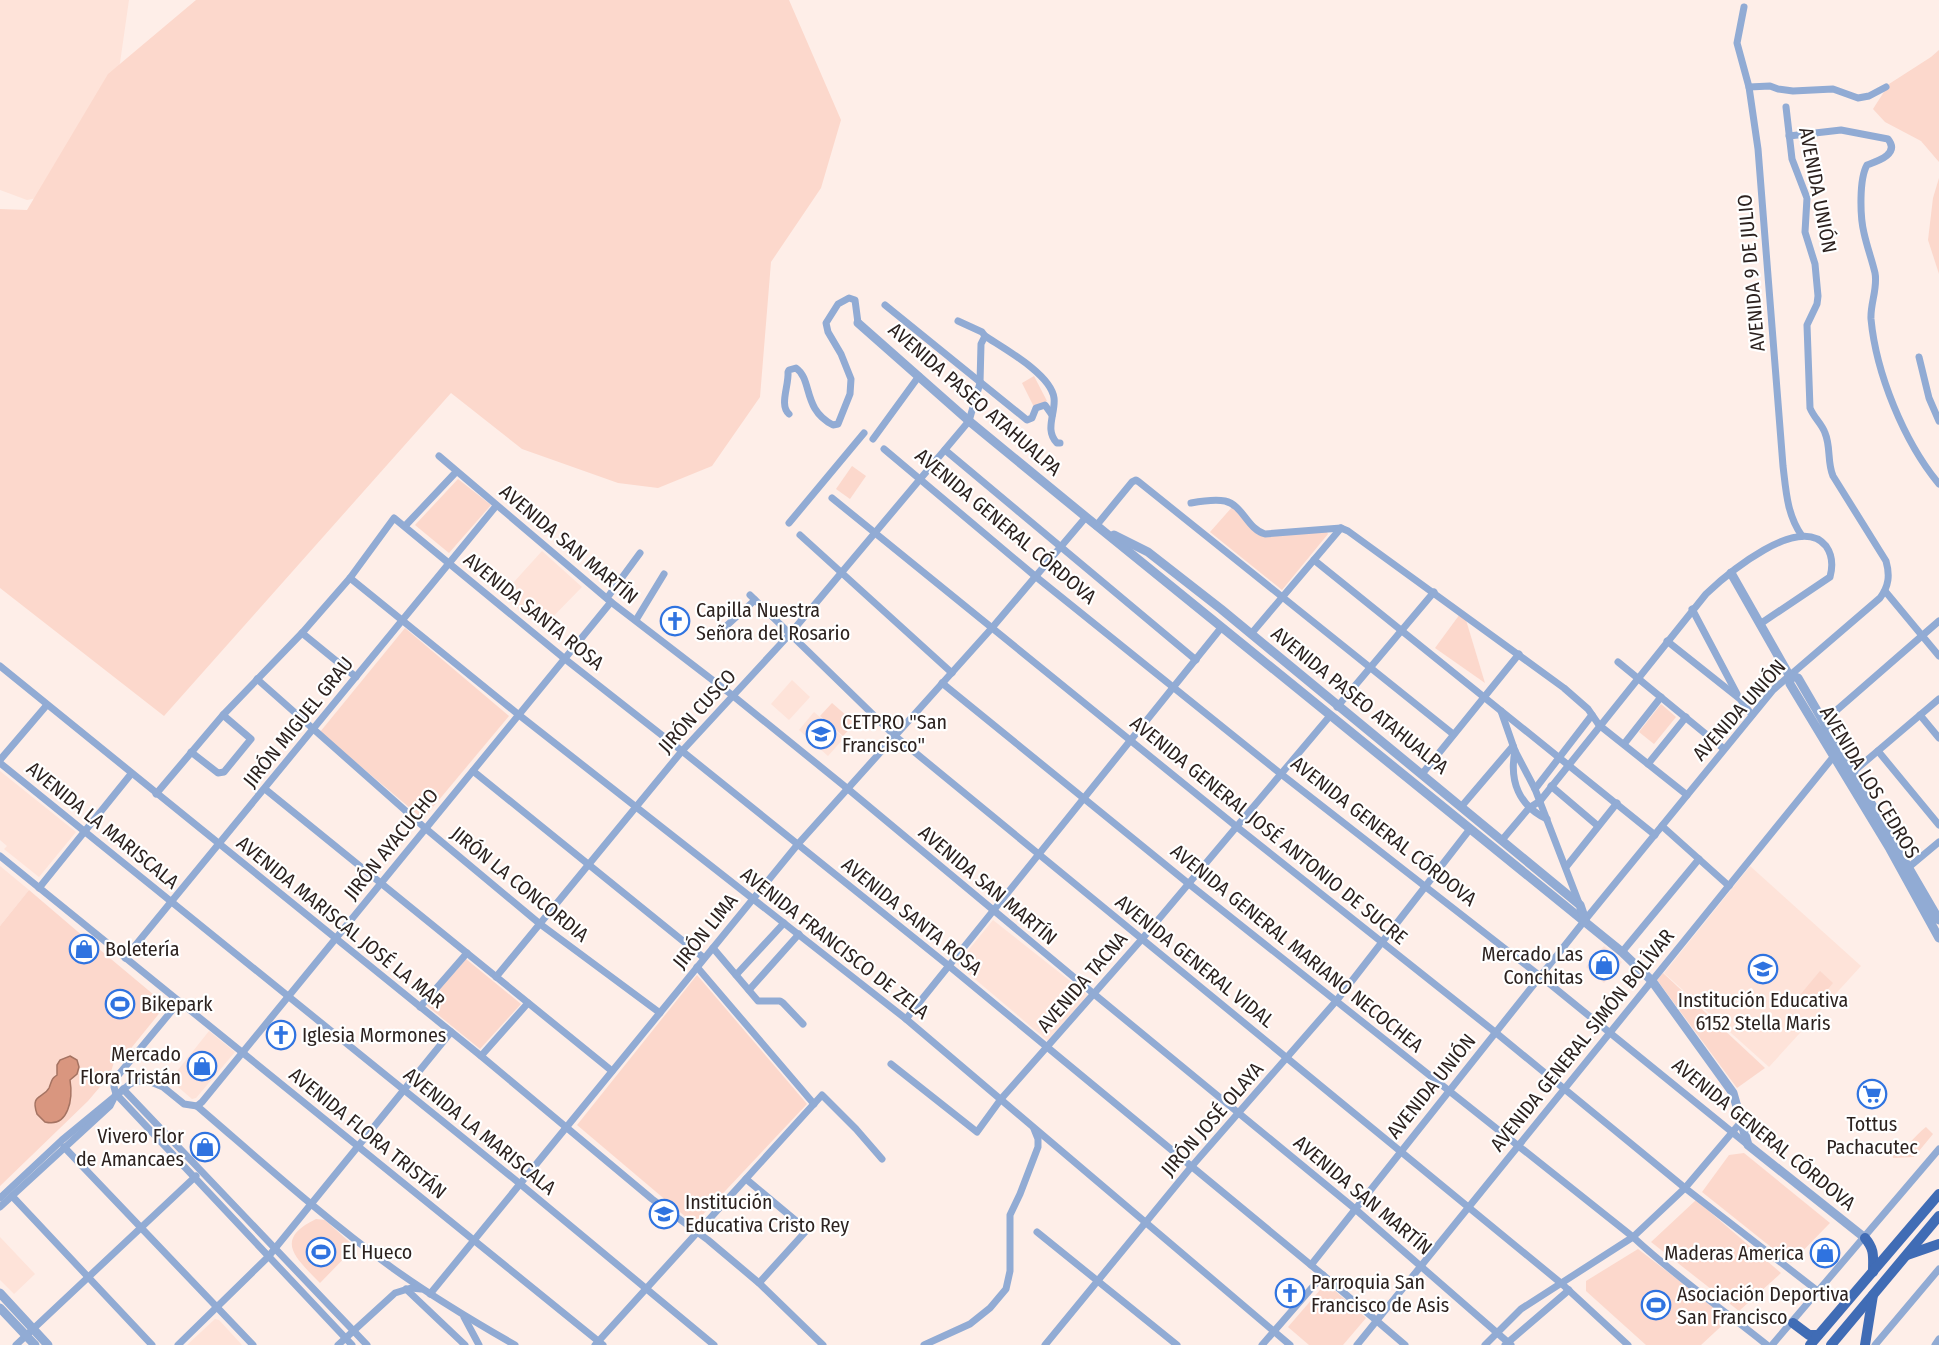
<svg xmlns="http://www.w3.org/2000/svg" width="1939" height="1345" font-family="'Fira Sans Condensed',sans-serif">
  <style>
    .built { fill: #fee3d9 }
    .green { fill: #fcd8cc }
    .water { fill: #d9967f; stroke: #a57362; stroke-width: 1.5 }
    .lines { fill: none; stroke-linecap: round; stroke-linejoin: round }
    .minor { stroke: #91abd4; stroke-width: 7 }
    .tertiary { stroke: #91abd4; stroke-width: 9 }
    .primary { stroke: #406cb5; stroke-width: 10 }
    .labels { text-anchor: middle; stroke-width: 4.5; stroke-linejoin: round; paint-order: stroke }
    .street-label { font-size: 20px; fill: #2c221f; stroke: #fff }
    .poi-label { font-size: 20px; fill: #2c221f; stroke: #fff; text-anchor: start }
  </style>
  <rect width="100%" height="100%" fill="#feeee8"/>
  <g class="built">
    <polygon points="0,0 129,0 120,63 99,123 59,194 27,200 0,190"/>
    <polygon points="542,551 582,587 542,628 516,607 518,604 504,593"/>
    <polygon points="792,680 810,697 789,720 771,704"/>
    <polygon points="814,712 844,738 828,756 799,730"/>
    <polygon points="0,771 76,832 39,877 4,849 7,846 0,840"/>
    <polygon points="0,866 29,890 0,926"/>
    <polygon points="1750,866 1861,966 1769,1067 1664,973"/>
    <polygon points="993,920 1088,995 1048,1041 957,964"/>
    <polygon points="1604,946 1622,962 1604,983 1586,967"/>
    <polygon points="209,1031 235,1052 196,1098 192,1099 170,1080"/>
    <polygon points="0,1237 35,1274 14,1294 0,1280"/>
    <polygon points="215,1319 219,1320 242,1345 187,1345"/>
  </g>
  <g class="green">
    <polygon points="196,0 789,0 841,120 821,188 771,262 760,397 712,466 658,488 618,483 522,449 451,393 164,716 0,588 0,209 27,210 108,74"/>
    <polygon points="1939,50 1939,162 1921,141 1885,122 1873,109 1889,84 1931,57"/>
    <polygon points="1939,178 1939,274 1928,240 1933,198"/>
    <polygon points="1034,376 1047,401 1034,407 1022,383"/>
    <polygon points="852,466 866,476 850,499 836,489"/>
    <polygon points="458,479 491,505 449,553 415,525"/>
    <polygon points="1233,506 1258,535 1327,532 1328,534 1282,590 1210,532"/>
    <polygon points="1460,614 1466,620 1485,683 1435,648"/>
    <polygon points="405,628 509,716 423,819 320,732"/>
    <polygon points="832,703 855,723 843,736 820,716"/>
    <polygon points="1661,704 1676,717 1654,744 1639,732"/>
    <polygon points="29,890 84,937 80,943 94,954 99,949 166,1005 128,1052 124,1050 114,1062 110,1075 88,1101 0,1186 0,926"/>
    <polygon points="466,959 521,1004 480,1049 426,1005"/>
    <polygon points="1820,971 1833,983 1813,1007 1800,995"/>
    <polygon points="1663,973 1765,1068 1737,1088 1657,980"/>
    <polygon points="697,975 807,1104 694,1224 577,1125"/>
    <path d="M1926,1127L1933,1134L1914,1157L1893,1158V1155C1908,1148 1914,1136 1926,1127Z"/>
    <polygon points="1744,1153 1830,1223 1791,1263 1702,1192 1729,1155"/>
    <polygon points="1696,1200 1781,1273 1739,1311 1651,1242"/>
    <path d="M316,1219L325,1220L355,1247L320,1283C297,1259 272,1240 316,1219Z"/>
    <polygon points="1638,1249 1729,1319 1701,1345 1646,1345 1586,1291 1586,1281"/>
    <polygon points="1326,1283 1366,1318 1343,1345 1309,1345 1288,1327"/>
  </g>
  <path class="water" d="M70,1056L77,1060L79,1067L77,1074L70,1080C73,1098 69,1128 45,1122L37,1114C30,1094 43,1099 49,1088C52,1081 51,1079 57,1075V1065L60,1060Z"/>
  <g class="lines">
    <g class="minor">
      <path d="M1744,7L1737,43L1749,87L1758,149L1783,466C1786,491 1787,515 1802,536"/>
      <polyline points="1749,87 1770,86 1778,89 1793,91 1833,89 1858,98 1869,96 1886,87"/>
      <path d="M1789,136L1841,130L1888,139C1900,154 1878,161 1867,165C1859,179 1860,217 1864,233C1867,247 1872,260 1875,273C1878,288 1870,304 1871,319C1876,373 1904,442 1939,484"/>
      <polyline points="885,305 1027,420 1032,418 1036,408 1045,405 1052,415"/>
      <polyline points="958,321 982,332 985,336"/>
      <polyline points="1919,357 1929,398 1939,421"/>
      <path d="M789,414C779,405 789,386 788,372L789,370L796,368C813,380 802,409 833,425L838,424L850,394L851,379L841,354L828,332L826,323L838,304L849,298L855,300L858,323"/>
      <polyline points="873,439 919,376"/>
      <polyline points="884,449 1035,576 1281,774 1540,976 1748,1145"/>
      <polyline points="945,450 1196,660"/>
      <polyline points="439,456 611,602 732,695 848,789 1094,994 1354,1208 1511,1345"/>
      <polyline points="832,498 1237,827 1495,1032 1685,1188 1819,1292"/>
      <path d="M1191,503C1202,501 1214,499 1225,501C1243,505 1247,529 1265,534L1341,528L1348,531L1564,688L1588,709L1599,725L1687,795"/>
      <polyline points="789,523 864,433"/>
      <polyline points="405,526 456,472"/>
      <polyline points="1096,526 1132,482 1136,480 1139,482 1453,734"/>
      <polyline points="800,535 952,673"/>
      <polyline points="1314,560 1655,835"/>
      <polyline points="350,578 519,715 906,1019 1290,1345"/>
      <polyline points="1885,591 1939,656"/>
      <polyline points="750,595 895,736 1562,1284 1628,1345"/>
      <polyline points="607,598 640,553"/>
      <polyline points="1692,609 1737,694"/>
      <polyline points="636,620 664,574"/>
      <polyline points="724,628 755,600"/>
      <polyline points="302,633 356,677"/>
      <polyline points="1251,634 1341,528"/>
      <polyline points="1667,641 1740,699 1752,715"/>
      <polyline points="1618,662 1724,749"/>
      <polyline points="0,666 481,1056 652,1199 708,1240 759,1283 823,1345"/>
      <polyline points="257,679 425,828 540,924 660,1013"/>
      <path d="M942,683L1189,884L1633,1237C1675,1276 1722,1309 1767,1345"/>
      <polyline points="1337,707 1434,592"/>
      <polyline points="1501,711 1515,751 1535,789 1579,903"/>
      <polyline points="1920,715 1939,738"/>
      <polyline points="1823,722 1939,621"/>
      <polyline points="1624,744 1661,697"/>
      <path d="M1515,751C1509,781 1519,806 1547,819"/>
      <polyline points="1878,751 1939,825"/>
      <polyline points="191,752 218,773 224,772 251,739 223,715"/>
      <polyline points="0,760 46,706"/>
      <polyline points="0,763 519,1183 714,1345"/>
      <polyline points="1648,764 1686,717"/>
      <polyline points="473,771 704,958"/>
      <polyline points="1853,772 1939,699"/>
      <polyline points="1422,774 1519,654"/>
      <polyline points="1551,786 1598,826"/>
      <polyline points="265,789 612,1071"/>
      <polyline points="1535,789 1592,715"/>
      <polyline points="156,794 223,715 302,633 350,578 394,518 565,659 682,751 949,966 1323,1275 1405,1345"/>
      <polyline points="1461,807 1513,746"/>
      <polyline points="1662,826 1729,886"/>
      <path d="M1502,840L1529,808L1540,801L1706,594C1727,574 1799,513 1826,546C1833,556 1833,566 1830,577L1760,624"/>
      <polyline points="0,856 603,1345"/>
      <polyline points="1566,867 1617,803"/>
      <polyline points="1909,867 1939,842"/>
      <polyline points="39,888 131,774"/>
      <polyline points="713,948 758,1001 780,1001 783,1003 803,1024"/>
      <polyline points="1622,952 1699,859"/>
      <polyline points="125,958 496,506"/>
      <polyline points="697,967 814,1104"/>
      <polyline points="736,975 784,923"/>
      <path d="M496,977L682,751L789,635L969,421L980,383L981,344L985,336C1003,348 1051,374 1054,398C1056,413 1044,430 1057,443H1060"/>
      <polyline points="749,990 799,934"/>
      <polyline points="420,1007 467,953"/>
      <polyline points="906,1019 1221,628"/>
      <polyline points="481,1056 528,1003"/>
      <polyline points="891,1064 977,1132 1001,1099 1142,939 1329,717"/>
      <polyline points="123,1089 367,1345"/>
      <polyline points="116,1094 352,1345"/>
      <polyline points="197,1106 202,1102 611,602"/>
      <polyline points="64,1147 253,1345"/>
      <polyline points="746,1179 807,1230 759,1283"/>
      <polyline points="12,1196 152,1345"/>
      <path d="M0,1198L62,1140L130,1084L136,1081L151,1082L163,1087L184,1104L197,1106C261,1161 323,1217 391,1267C431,1296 473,1321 515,1345"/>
      <polyline points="0,1207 110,1106 116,1094 114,1087 115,1079 179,1002"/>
      <polyline points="1037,1232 1177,1345"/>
      <path d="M1311,1265L1585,920L1773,690L1880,598C1889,586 1890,575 1886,561L1833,476C1827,462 1831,447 1825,433C1822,424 1814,418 1810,408L1807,325L1817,304L1818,296L1815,264L1805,232L1807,198L1792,159L1786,107"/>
      <polyline points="406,1289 465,1345"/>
      <polyline points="430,1294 798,844 991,629 1086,517"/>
      <polyline points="464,1317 479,1345"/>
      <polyline points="16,1345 196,1176"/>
      <polyline points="178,1345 268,1257 451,1032"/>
      <polyline points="338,1345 395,1293 411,1288 421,1289"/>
      <polyline points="595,1345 822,1095 856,1129 882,1159"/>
      <polyline points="924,1345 970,1324 990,1308 1006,1289 1010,1271 1010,1215 1020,1194 1038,1147 1038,1139 1034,1129"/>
      <polyline points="1045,1345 1192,1166 1337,1000 1470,829"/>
      <polyline points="1262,1345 1323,1275"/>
      <polyline points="1357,1345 1834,756"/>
      <polyline points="1485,1345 1521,1309 1633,1237 1685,1188 1741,1122"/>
      <polyline points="1505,1345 1569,1290"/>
      <polyline points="1772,1345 1939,1149"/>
      <polyline points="1875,1345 1939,1269"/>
      <polyline points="1935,1345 1939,1339"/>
    </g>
    <g class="tertiary">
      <polyline points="858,323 969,421 1086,517 1622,952 1652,981 1733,1093 1748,1145 1865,1238"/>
      <polyline points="1114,535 1148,552 1221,609 1580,905 1585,920"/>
      <polyline points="1731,573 1789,675"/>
      <polyline points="1939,920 1798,678 1789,675 1790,684 1890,849 1939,938"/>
      <polyline points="0,1293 48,1345"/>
      <polyline points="0,1308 35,1345"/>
    </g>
    <g class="primary">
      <path d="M1865,1238C1875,1250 1873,1256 1873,1272"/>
      <polyline points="1907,1255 1939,1244"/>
      <polyline points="1793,1323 1809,1335 1818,1335"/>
      <polyline points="1810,1345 1939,1194"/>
      <polyline points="1831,1345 1939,1216"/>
      <polyline points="1865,1345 1873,1295"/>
    </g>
  </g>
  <defs>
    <g id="church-ring" transform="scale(1.5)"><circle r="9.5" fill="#fff" stroke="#2f73e0" stroke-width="1.5"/><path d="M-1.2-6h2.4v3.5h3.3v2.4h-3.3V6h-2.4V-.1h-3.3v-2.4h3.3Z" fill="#2f73e0"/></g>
    <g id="university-ring" transform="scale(1.5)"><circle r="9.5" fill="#fff" stroke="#2f73e0" stroke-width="1.5"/><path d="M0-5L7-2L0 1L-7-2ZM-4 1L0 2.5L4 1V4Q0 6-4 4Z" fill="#2f73e0"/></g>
    <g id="shop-ring" transform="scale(1.5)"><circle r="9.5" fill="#fff" stroke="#2f73e0" stroke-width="1.5"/><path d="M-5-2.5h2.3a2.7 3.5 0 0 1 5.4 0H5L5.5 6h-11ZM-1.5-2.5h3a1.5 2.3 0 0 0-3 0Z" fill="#2f73e0"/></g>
    <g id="school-ring" transform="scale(1.5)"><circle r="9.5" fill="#fff" stroke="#2f73e0" stroke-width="1.5"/><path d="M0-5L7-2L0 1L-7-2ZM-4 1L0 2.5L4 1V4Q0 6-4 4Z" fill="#2f73e0"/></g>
    <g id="stadium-ring" transform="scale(1.5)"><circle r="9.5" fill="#fff" stroke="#2f73e0" stroke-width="1.5"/><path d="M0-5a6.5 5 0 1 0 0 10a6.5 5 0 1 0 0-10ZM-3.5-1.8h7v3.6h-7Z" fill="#2f73e0"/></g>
    <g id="supermarket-ring" transform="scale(1.5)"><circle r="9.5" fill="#fff" stroke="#2f73e0" stroke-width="1.5"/><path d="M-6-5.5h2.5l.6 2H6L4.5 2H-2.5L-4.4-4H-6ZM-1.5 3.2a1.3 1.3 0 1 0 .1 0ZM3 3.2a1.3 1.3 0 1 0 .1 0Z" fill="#2f73e0"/></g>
  </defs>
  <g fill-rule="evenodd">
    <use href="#church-ring" x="675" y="621"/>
    <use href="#university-ring" x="821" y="734"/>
    <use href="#shop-ring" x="84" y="949"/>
    <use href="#shop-ring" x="1604" y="965"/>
    <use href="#school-ring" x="1763" y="969"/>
    <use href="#stadium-ring" x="120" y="1004"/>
    <use href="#church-ring" x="281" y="1035"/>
    <use href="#shop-ring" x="202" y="1066"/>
    <use href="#supermarket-ring" x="1872" y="1094"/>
    <use href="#shop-ring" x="205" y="1147"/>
    <use href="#school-ring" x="664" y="1214"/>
    <use href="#stadium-ring" x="321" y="1252"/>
    <use href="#shop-ring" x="1825" y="1253"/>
    <use href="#church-ring" x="1290" y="1293"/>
    <use href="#stadium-ring" x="1656" y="1305"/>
  </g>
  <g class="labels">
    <g class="street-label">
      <text transform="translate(1818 190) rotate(79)" y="7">AVENIDA UNIÓN</text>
      <text transform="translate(1751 273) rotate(-95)" y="7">AVENIDA 9 DE JULIO</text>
      <text transform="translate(975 399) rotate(41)" y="7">AVENIDA PASEO ATAHUALPA</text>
      <text transform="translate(1006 526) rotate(40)" y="7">AVENIDA GENERAL CÓRDOVA</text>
      <text transform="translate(569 544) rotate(40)" y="7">AVENIDA SAN MARTÍN</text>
      <text transform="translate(534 611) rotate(39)" y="7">AVENIDA SANTA ROSA</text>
      <text transform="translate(1360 700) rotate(39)" y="7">AVENIDA PASEO ATAHUALPA</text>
      <text transform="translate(1739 710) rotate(-48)" y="7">AVENIDA UNIÓN</text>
      <text transform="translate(697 711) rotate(-48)" y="7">JIRÓN CUSCO</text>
      <text transform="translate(298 722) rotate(-51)" y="7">JIRÓN MIGUEL GRAU</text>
      <text transform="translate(1870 782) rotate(59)" y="7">AVENIDA LOS CEDROS</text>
      <text transform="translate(103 825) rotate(39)" y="7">AVENIDA LA MARISCALA</text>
      <text transform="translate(1269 830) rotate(39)" y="7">AVENIDA GENERAL JOSÉ ANTONIO DE SUCRE</text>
      <text transform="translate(1384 831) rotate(38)" y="7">AVENIDA GENERAL CÓRDOVA</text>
      <text transform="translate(391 844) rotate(-51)" y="7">JIRÓN AYACUCHO</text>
      <text transform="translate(520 884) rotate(39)" y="7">JIRÓN LA CONCORDIA</text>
      <text transform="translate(988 885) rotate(40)" y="7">AVENIDA SAN MARTÍN</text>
      <text transform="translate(912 916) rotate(39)" y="7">AVENIDA SANTA ROSA</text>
      <text transform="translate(341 922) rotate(39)" y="7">AVENIDA MARISCAL JOSÉ LA MAR</text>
      <text transform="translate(705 931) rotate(-51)" y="7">JIRÓN LIMA</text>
      <text transform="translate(835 943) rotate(38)" y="7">AVENIDA FRANCISCO DE ZELA</text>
      <text transform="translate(1297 948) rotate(39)" y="7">AVENIDA GENERAL MARIANO NECOCHEA</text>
      <text transform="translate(1195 961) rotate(39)" y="7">AVENIDA GENERAL VIDAL</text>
      <text transform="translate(1082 982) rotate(-49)" y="7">AVENIDA TACNA</text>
      <text transform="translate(1582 1040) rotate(-51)" y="7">AVENIDA GENERAL SIMÓN BOLÍVAR</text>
      <text transform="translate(1431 1086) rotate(-51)" y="7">AVENIDA UNIÓN</text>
      <text transform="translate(1212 1119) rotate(-49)" y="7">JIRÓN JOSÉ OLAYA</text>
      <text transform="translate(480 1131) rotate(39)" y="7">AVENIDA LA MARISCALA</text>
      <text transform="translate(368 1133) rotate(39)" y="7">AVENIDA FLORA TRISTÁN</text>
      <text transform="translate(1764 1134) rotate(39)" y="7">AVENIDA GENERAL CÓRDOVA</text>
      <text transform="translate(1363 1195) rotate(40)" y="7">AVENIDA SAN MARTÍN</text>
    </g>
    <g class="poi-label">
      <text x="696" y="617">Capilla Nuestra<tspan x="696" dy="23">Señora del Rosario</tspan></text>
      <text x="842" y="729">CETPRO "San<tspan x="842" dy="23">Francisco"</tspan></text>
      <text x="105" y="956">Boletería</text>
      <text x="1583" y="961" text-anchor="end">Mercado Las<tspan x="1583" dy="23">Conchitas</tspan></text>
      <text x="1763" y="1007" text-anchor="middle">Institución Educativa<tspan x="1763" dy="23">6152 Stella Maris</tspan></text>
      <text x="141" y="1011">Bikepark</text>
      <text x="302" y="1042">Iglesia Mormones</text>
      <text x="181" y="1061" text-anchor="end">Mercado<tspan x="181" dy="23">Flora Tristán</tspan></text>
      <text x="1872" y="1131" text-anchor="middle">Tottus<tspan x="1872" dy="23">Pachacutec</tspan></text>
      <text x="184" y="1143" text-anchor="end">Vivero Flor<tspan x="184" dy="23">de Amancaes</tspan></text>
      <text x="685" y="1209">Institución<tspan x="685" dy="23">Educativa Cristo Rey</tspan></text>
      <text x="342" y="1259">El Hueco</text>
      <text x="1804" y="1260" text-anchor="end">Maderas America</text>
      <text x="1311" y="1289">Parroquia San<tspan x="1311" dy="23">Francisco de Asis</tspan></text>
      <text x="1677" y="1301">Asociación Deportiva<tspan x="1677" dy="23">San Francisco</tspan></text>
    </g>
  </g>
</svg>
